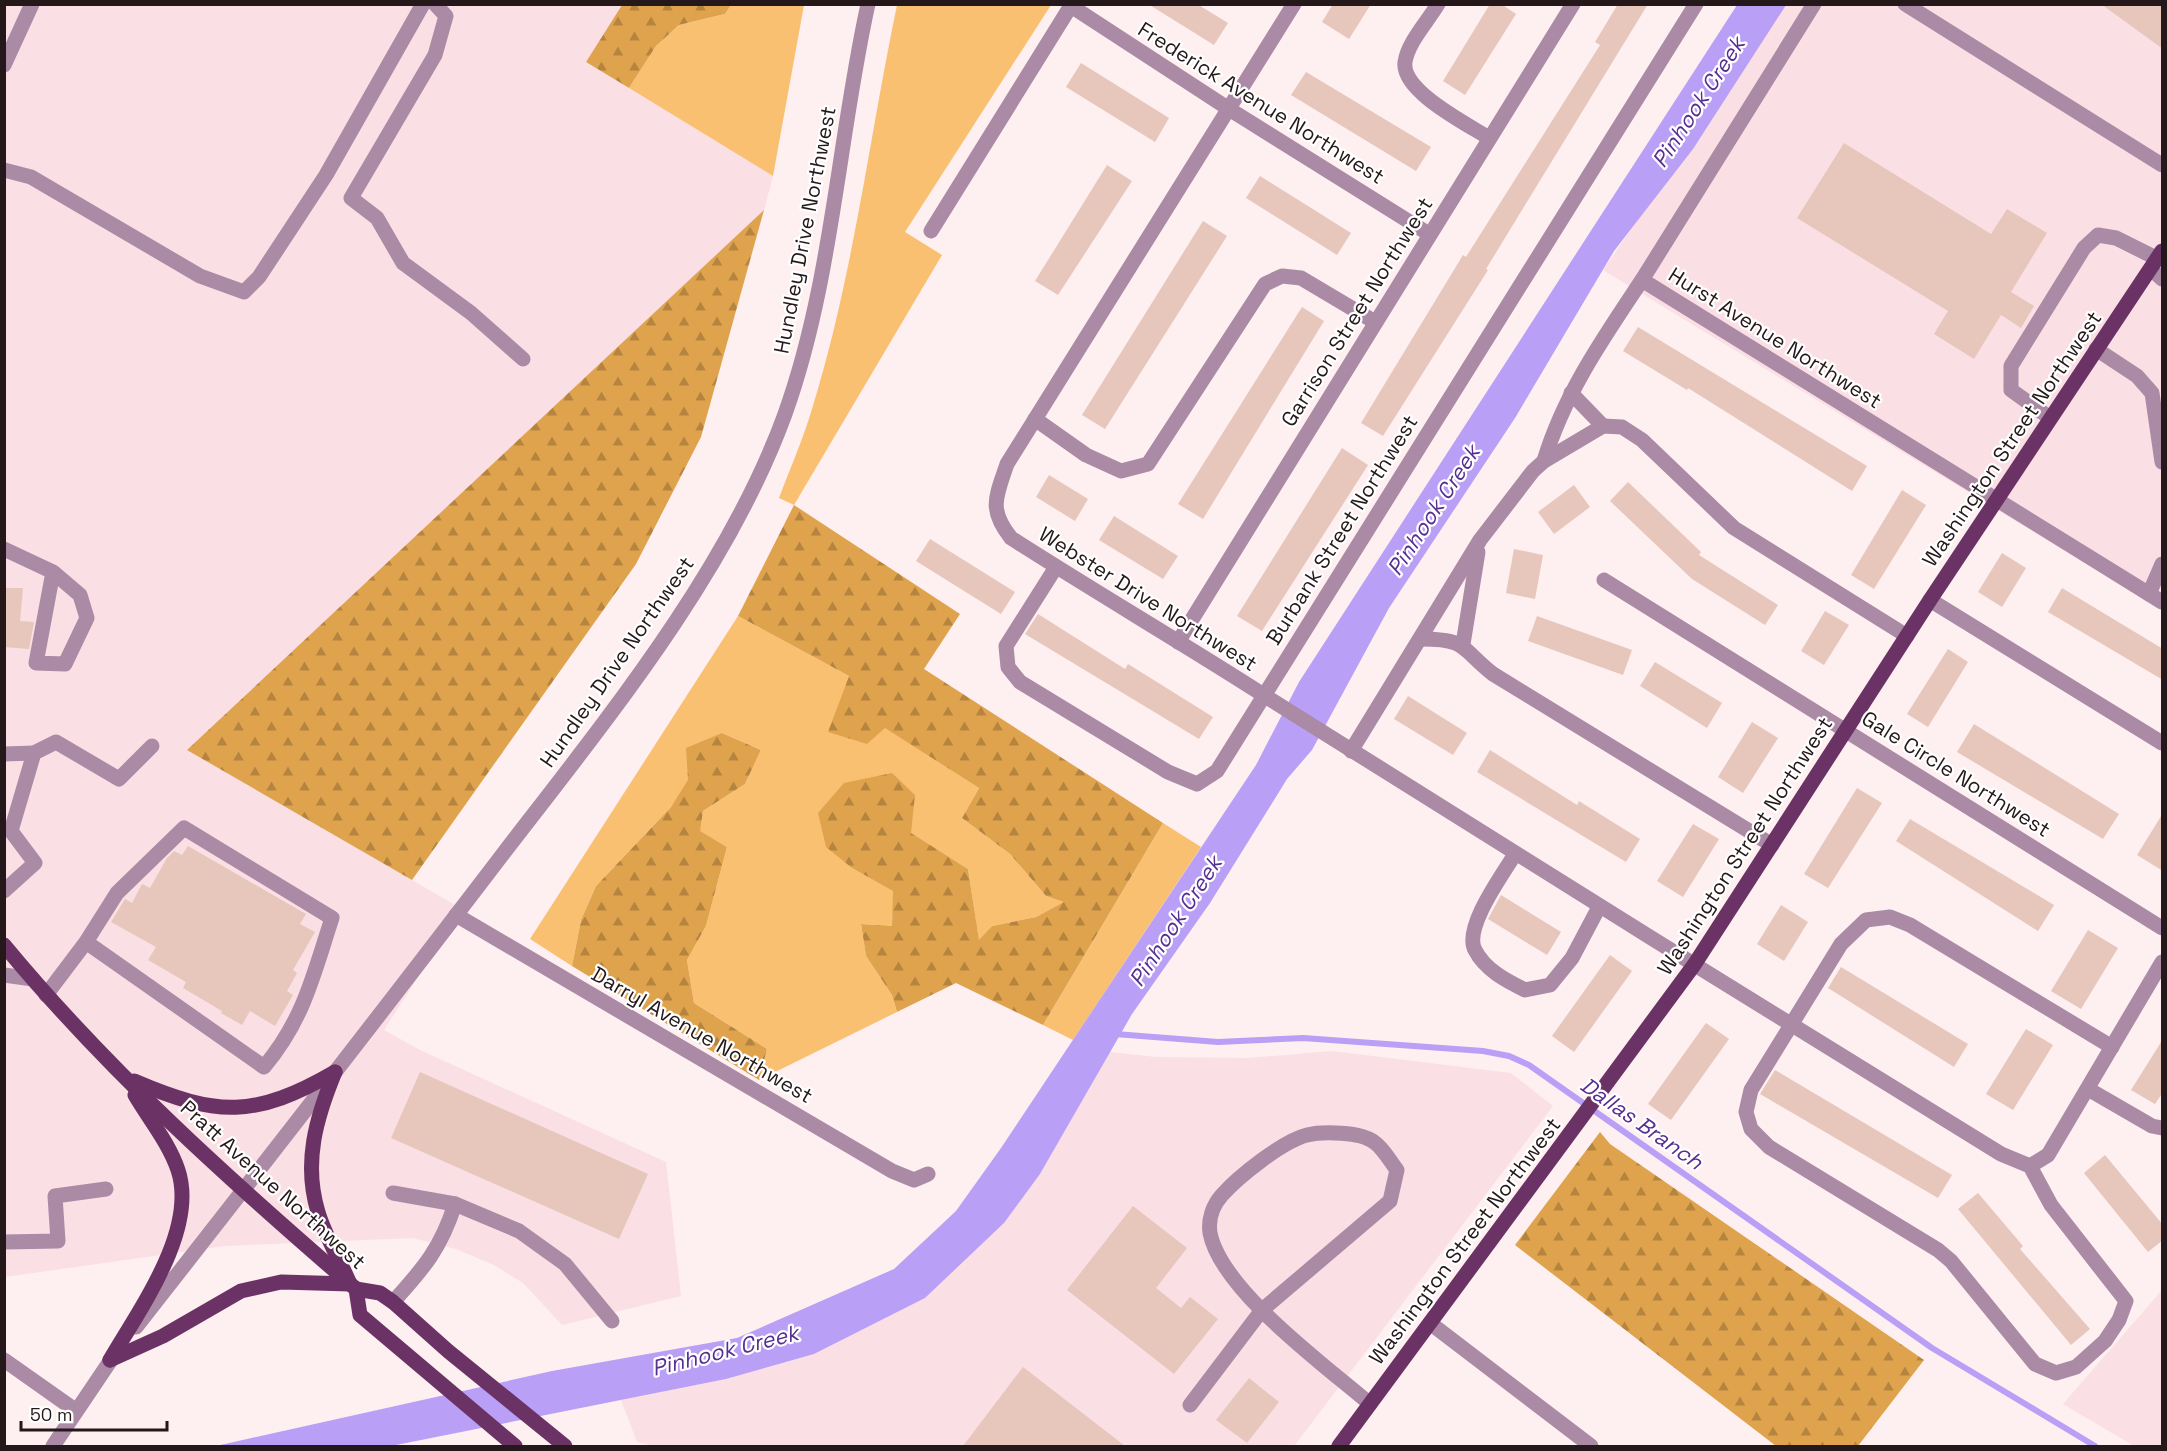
<svg xmlns="http://www.w3.org/2000/svg" width="2167" height="1451" font-family="'Space Grotesk',sans-serif">
  <style>
    .built { fill: #fadfe4 }
    .grass { fill: #fac072 }
    .forest { fill: url(#forest-firs) }
    .water { fill: #b99ff5 }
    .lines { fill: none; stroke-linecap: round; stroke-linejoin: round }
    .stream { stroke: #b99ff5; stroke-width: 6 }
    .building { fill: #e7c7bb }
    .minor { stroke: #ab8aa6; stroke-width: 15 }
    .major { stroke: #6b3365; stroke-width: 15 }
    .labels { text-anchor: middle; stroke-width: 4.5; stroke-linejoin: round; paint-order: stroke }
    .street-label { font-size: 21px; fill: #24181a; stroke: #fff }
    .water-label { font-size: 22px; font-style: italic; fill: #562f91; stroke: #fff }
  </style>
  <defs>
    <pattern id="forest-firs" width="22" height="20" patternUnits="userSpaceOnUse" patternTransform="scale(1.5)"><rect width="22" height="20" fill="#dfa34d"/><path d="M5 1l3.5 6h-7zM16 11l3.5 6h-7z" fill="#b5843f"/></pattern>
  </defs>
  <rect width="100%" height="100%" fill="#feeff1"/>
  <g class="built">
    <polygon points="5,5 622,5 586,62 773,176 764,210 188,750 462,909 384,1030 420,1050 666,1162 681,1296 562,1325 523,1283 494,1265 456,1249 413,1238 224,1246 5,1277"/>
    <polygon points="1786,5 2162,5 2162,610 1603,270"/>
    <polygon points="1332,1051 1511,1073 1553,1106 1294,1446 653,1446 637,1442 621,1400 726,1379 814,1354 925,1298 1004,1223 1040,1174 1110,1052 1156,1057 1248,1058"/>
    <polygon points="2162,1290 2162,1446 2134,1446 2063,1404"/>
  </g>
  <g class="grass">
    <polygon points="731,5 804,5 773,176 629,88 656,46 679,25 725,14"/>
    <path d="M897,5H1051L905,232L942,255L794,505L779,498C790,469 803,439 812,409C853,277 869,139 897,5Z"/>
    <polygon points="738,616 849,676 829,732 885,727 979,788 962,818 1010,854 1046,896 1065,902 1036,917 992,926 979,941 968,869 910,833 852,868 894,891 892,926 861,924 866,956 892,995 897,1012 759,1080 767,1049 694,1003 687,960 706,926 727,847 699,831 703,811 745,784 761,750 722,733 671,807 596,886 581,920 572,966 530,939"/>
    <polygon points="1163,823 1201,847 1073,1040 1043,1025"/>
  </g>
  <g class="forest">
    <polygon points="622,5 622,4 731,5 725,14 679,25 656,46 629,88 586,62"/>
    <polygon points="764,210 701,437 636,564 412,880 187,750"/>
    <polygon points="794,505 960,614 924,669 1163,823 1043,1025 956,983 897,1012 892,995 866,956 861,924 892,926 893,891 852,868 826,847 818,813 844,783 892,773 915,795 911,833 968,869 979,940 992,926 1036,917 1064,902 1046,896 1010,854 962,818 979,788 885,728 867,744 828,732 849,676 738,616"/>
    <polygon points="722,733 761,750 745,784 703,811 700,831 727,847 706,926 687,960 694,1003 767,1049 759,1080 572,966 581,920 596,886 671,807 688,780 686,748"/>
    <polygon points="1600,1132 1610,1144 1924,1360 1858,1446 1776,1446 1515,1245"/>
  </g>
  <polygon class="water" points="1737,5 1786,5 1693,149 1614,251 1515,418 1389,608 1312,750 1287,779 1210,903 1132,1014 1040,1174 1004,1223 925,1298 814,1354 726,1379 391,1446 216,1446 552,1371 737,1338 894,1269 956,1211 1001,1148 1256,765 1299,682"/>
  <g class="lines">
    <polyline class="stream" points="1115,1034 1218,1042 1303,1038 1483,1051 1509,1056 1529,1065 1932,1348 2095,1446"/>
  </g>
  <g class="building">
    <polygon points="1148,4 1197,4 1228,23 1214,45"/>
    <polygon points="1333,4 1371,4 1349,39 1322,22"/>
    <polygon points="1490,4 1501,4 1516,14 1465,95 1443,81"/>
    <polygon points="1618,4 1648,4 1486,269 1488,270 1383,436 1361,423 1463,255 1466,257 1600,45 1595,42"/>
    <polygon points="2101,4 2163,4 2163,49"/>
    <polygon points="1081,63 1169,118 1155,142 1066,87"/>
    <polygon points="1306,72 1431,147 1416,171 1291,95"/>
    <polygon points="1844,143 1991,234 2007,209 2047,233 2011,292 2034,306 2021,328 2001,315 1974,359 1934,334 1948,311 1797,218"/>
    <polygon points="1107,165 1132,181 1058,295 1035,281"/>
    <polygon points="1260,176 1351,233 1337,255 1246,198"/>
    <polygon points="1203,221 1227,236 1105,429 1082,415"/>
    <polygon points="1302,307 1324,321 1203,519 1178,504"/>
    <polygon points="1638,327 1867,466 1852,491 1688,388 1687,390 1623,351"/>
    <polygon points="1342,448 1368,465 1262,631 1237,616"/>
    <polygon points="1049,475 1088,499 1075,521 1036,497"/>
    <polygon points="1628,482 1701,552 1699,555 1778,605 1765,625 1692,579 1610,501"/>
    <polygon points="1574,485 1590,507 1554,534 1538,512"/>
    <polygon points="1902,490 1926,505 1874,589 1851,575"/>
    <polygon points="1114,516 1178,556 1163,579 1099,540"/>
    <polygon points="930,539 1015,592 1001,614 916,561"/>
    <polygon points="1514,549 1543,555 1535,599 1506,593"/>
    <polygon points="2002,553 2026,568 2002,607 1978,592"/>
    <polygon points="4,588 23,588 20,621 34,622 29,649 4,647"/>
    <polygon points="2062,588 2163,649 2163,680 2048,612"/>
    <polygon points="1825,611 1849,625 1824,665 1801,651"/>
    <polygon points="1038,614 1125,669 1128,664 1213,717 1199,739 1025,634"/>
    <polygon points="1537,616 1632,650 1623,675 1528,641"/>
    <polygon points="1948,649 1968,662 1928,727 1907,714"/>
    <polygon points="1655,662 1722,703 1707,728 1640,686"/>
    <polygon points="1408,696 1467,733 1453,755 1394,719"/>
    <polygon points="1752,722 1778,738 1743,793 1718,777"/>
    <polygon points="1974,724 2119,814 2103,839 1957,752"/>
    <polygon points="1490,750 1577,805 1579,801 1640,839 1626,862 1477,772"/>
    <polygon points="1857,788 1882,803 1828,888 1804,874"/>
    <polygon points="2163,813 2163,871 2137,855"/>
    <polygon points="1910,819 2054,905 2038,931 1896,841"/>
    <polygon points="1693,824 1719,839 1683,897 1657,881"/>
    <polygon points="188,846 306,914 300,924 315,932 293,970 297,973 287,991 293,995 275,1026 250,1011 242,1025 221,1013 222,1011 183,988 186,982 148,960 156,947 111,922 125,899 132,903 142,884 150,888 167,858 174,851 182,855"/>
    <polygon points="1501,895 1561,932 1547,955 1488,919"/>
    <polygon points="1781,905 1808,922 1784,961 1757,944"/>
    <polygon points="2088,930 2118,948 2081,1009 2051,991"/>
    <polygon points="1610,955 1632,971 1574,1052 1552,1036"/>
    <polygon points="1841,967 1968,1044 1954,1067 1828,988"/>
    <polygon points="1706,1023 1729,1039 1671,1120 1648,1104"/>
    <polygon points="2026,1029 2053,1045 2013,1110 1986,1094"/>
    <polygon points="2163,1039 2163,1092 2155,1104 2131,1090"/>
    <polygon points="1775,1070 1952,1175 1938,1198 1760,1094"/>
    <polygon points="420,1072 648,1174 619,1239 391,1138"/>
    <polygon points="2105,1155 2163,1225 2163,1240 2148,1252 2084,1173"/>
    <polygon points="1978,1193 2023,1246 2020,1249 2090,1329 2071,1345 1958,1209"/>
    <polygon points="1133,1206 1187,1248 1156,1288 1181,1308 1190,1297 1218,1319 1174,1374 1067,1290"/>
    <polygon points="1023,1367 1125,1446 963,1446"/>
    <polygon points="1249,1378 1279,1402 1247,1443 1216,1420"/>
  </g>
  <g class="lines">
    <g class="minor">
      <polyline points="435,4 446,16 435,55 351,198 377,218 403,263 471,313 523,359"/>
      <path d="M1294,4L1007,464C996,497 988,509 1011,538C1095,592 1181,642 1265,696C1509,850 1755,1003 2001,1154L2030,1166L2051,1205L2126,1301L2119,1320L2105,1341L2076,1367L2056,1373L2035,1364L1951,1261L1938,1250L1769,1147L1751,1129L1746,1112L1751,1090L1841,944L1866,920L1890,917L1910,925L2112,1047"/>
      <path d="M1438,4C1428,21 1408,42 1405,62C1401,91 1467,124 1489,138"/>
      <polyline points="1814,4 1642,280 2162,602"/>
      <polyline points="1905,4 2162,165"/>
      <polyline points="1071,6 1229,109 1429,234"/>
      <polyline points="4,65 32,4"/>
      <polyline points="4,170 31,177 200,276 244,292 259,277 326,175 423,4"/>
      <polyline points="931,231 1072,4"/>
      <polyline points="2151,269 2162,279"/>
      <polyline points="2096,349 2137,376 2152,393 2162,462"/>
      <polyline points="1571,393 1603,426"/>
      <polyline points="2050,418 2011,390 2011,366 2084,248 2098,235 2116,238 2158,259"/>
      <polyline points="1035,419 1086,455 1121,471 1148,464 1265,284 1282,276 1301,278 1375,322"/>
      <path d="M1544,461C1564,394 1604,337 1642,280"/>
      <polyline points="4,549 53,572 80,595 87,618 65,664 36,663 53,572"/>
      <polyline points="1056,567 1006,646 1008,667 1020,682 1168,772 1197,784 1217,771 1696,4"/>
      <polyline points="1604,580 2162,928"/>
      <polyline points="2149,594 2162,564"/>
      <polyline points="1930,600 2162,743"/>
      <path d="M1421,639C1468,639 1460,648 1493,674L1772,845"/>
      <polyline points="1178,642 1573,4"/>
      <polyline points="1463,644 1478,552"/>
      <polyline points="1351,751 1480,540 1533,471 1544,461 1603,426 1622,427 1642,440 1734,528 1907,636"/>
      <polyline points="4,754 34,753"/>
      <path d="M1515,854C1503,874 1463,928 1475,950C1485,970 1507,981 1525,990L1550,985L1572,958L1599,907"/>
      <polyline points="4,891 35,863 11,831 34,753 56,742 119,779 152,746"/>
      <polyline points="456,915 892,1171 914,1180 928,1174"/>
      <polyline points="4,975 33,979"/>
      <path d="M46,995L86,942L117,893L184,828L332,918C313,976 304,1019 264,1067L86,942"/>
      <polyline points="2088,1089 2152,1126 2162,1128"/>
      <polyline points="2030,1166 2048,1155 2162,962"/>
      <polyline points="393,1193 455,1204 519,1231 565,1264 612,1321"/>
      <polyline points="4,1242 58,1241 55,1196 106,1189"/>
      <path d="M393,1302C424,1268 441,1248 455,1204"/>
      <polyline points="1430,1323 1591,1446"/>
      <path d="M136,1327C260,1169 384,1010 506,850C607,719 728,571 785,414C832,283 838,140 868,4"/>
      <polyline points="4,1360 75,1410"/>
      <path d="M1190,1405L1262,1310L1390,1201L1397,1170C1390,1161 1383,1148 1374,1142C1361,1132 1323,1131 1307,1135C1283,1141 1239,1176 1222,1195C1213,1205 1208,1219 1210,1233C1221,1290 1326,1366 1370,1404"/>
      <polyline points="53,1446 117,1351"/>
    </g>
    <g class="major">
      <path d="M4,945C109,1072 232,1182 356,1289L360,1315L515,1446"/>
      <path d="M134,1081C218,1117 255,1118 335,1072"/>
      <polyline points="356,1289 380,1293 393,1302 448,1351 565,1446"/>
      <path d="M110,1360L163,1336L241,1291L281,1282L350,1284C340,1260 325,1236 318,1212C303,1163 316,1118 335,1072"/>
      <path d="M110,1360C139,1310 198,1230 178,1170C169,1143 149,1119 135,1095"/>
      <polyline points="1339,1446 1694,965 1930,600 2162,251"/>
    </g>
  </g>
  <g class="labels">
    <g class="street-label">
      <text transform="translate(1261 103) rotate(32)" y="7">Frederick Avenue Northwest</text>
      <text transform="translate(805 230) rotate(-79)" y="7">Hundley Drive Northwest</text>
      <text transform="translate(1357 312) rotate(-58)" y="7">Garrison Street Northwest</text>
      <text transform="translate(1775 338) rotate(32)" y="7">Hurst Avenue Northwest</text>
      <text transform="translate(2012 439) rotate(-56)" y="7">Washington Street Northwest</text>
      <text transform="translate(1342 530) rotate(-58)" y="7">Burbank Street Northwest</text>
      <text transform="translate(1148 599) rotate(32)" y="7">Webster Drive Northwest</text>
      <text transform="translate(617 662) rotate(-55)" y="7">Hundley Drive Northwest</text>
      <text transform="translate(1956 774) rotate(32)" y="7">Gale Circle Northwest</text>
      <text transform="translate(1745 846) rotate(-57)" y="7">Washington Street Northwest</text>
      <text transform="translate(702 1035) rotate(30)" y="7">Darryl Avenue Northwest</text>
      <text transform="translate(273 1185) rotate(42)" y="7">Pratt Avenue Northwest</text>
      <text transform="translate(1465 1241) rotate(-53)" y="7">Washington Street Northwest</text>
    </g>
    <g class="water-label">
      <text transform="translate(1698 102) rotate(-57)" y="8">Pinhook Creek</text>
      <text transform="translate(1433 510) rotate(-57)" y="8">Pinhook Creek</text>
      <text transform="translate(1175 921) rotate(-57)" y="8">Pinhook Creek</text>
      <text transform="translate(1642 1123) rotate(35)" y="8">Dallas Branch</text>
      <text transform="translate(725 1350) rotate(-14)" y="8">Pinhook Creek</text>
    </g>
  </g>
  <rect width="2167" height="1451" fill="none" stroke="#24181a" stroke-width="12"/>
  <path d="M21 1421v9h146v-9" fill="none" stroke="#24181a" stroke-width="3"/>
  <text x="30" y="1421" font-size="18" fill="#24181a" stroke="#ffffff" stroke-width="4.5" paint-order="stroke">50 m</text>
</svg>
